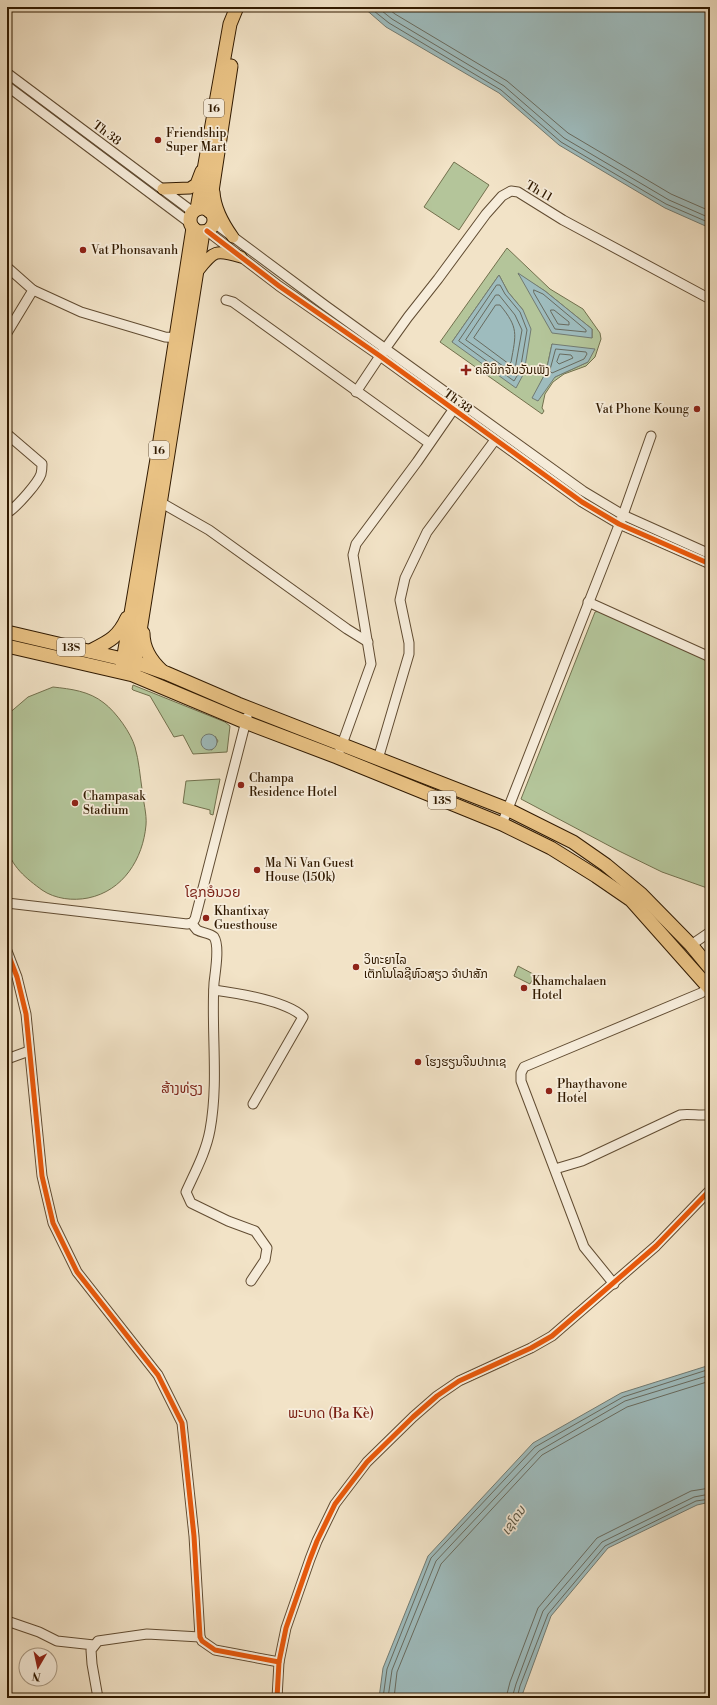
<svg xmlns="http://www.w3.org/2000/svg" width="717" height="1705" font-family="'Libre Bodoni','Noto Sans Lao',serif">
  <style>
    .green { fill: #b4c59a; stroke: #72704d; fill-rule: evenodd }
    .water { fill: #9ebcbe; stroke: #727b72 }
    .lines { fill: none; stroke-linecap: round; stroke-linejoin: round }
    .shore { stroke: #686b5f; stroke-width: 1 }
    .minor-casing { stroke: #614c32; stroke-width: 11 }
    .major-casing { stroke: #311a00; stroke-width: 13 }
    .highway-casing { stroke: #311a00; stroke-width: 15 }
    .minor { stroke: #f7eddb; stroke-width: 9 }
    .major { stroke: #e9c284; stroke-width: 11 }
    .highway { stroke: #e9c284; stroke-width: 13 }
    .cycleway-casing { stroke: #f7eddb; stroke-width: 8 }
    .cycleway { stroke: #e8590c; stroke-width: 5 }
    .poi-dot { fill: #8f2418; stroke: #f7eddb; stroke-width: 1.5 }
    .labels { text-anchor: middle; stroke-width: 3.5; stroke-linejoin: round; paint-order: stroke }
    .shield { fill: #f7eddb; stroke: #6c5942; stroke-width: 1 }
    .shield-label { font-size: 11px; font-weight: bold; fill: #311a00 }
    .street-label { font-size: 12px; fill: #311a00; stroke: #f7eddb }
    .poi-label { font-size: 12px; fill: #311a00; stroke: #f7eddb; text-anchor: start }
    .water-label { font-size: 13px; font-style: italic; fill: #575342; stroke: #f7eddb }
    .quarter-label { font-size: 14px; fill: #7a1f14; stroke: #f7eddb }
  </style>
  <rect width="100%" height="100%" fill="#f2e3c7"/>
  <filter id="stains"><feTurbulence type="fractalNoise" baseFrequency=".005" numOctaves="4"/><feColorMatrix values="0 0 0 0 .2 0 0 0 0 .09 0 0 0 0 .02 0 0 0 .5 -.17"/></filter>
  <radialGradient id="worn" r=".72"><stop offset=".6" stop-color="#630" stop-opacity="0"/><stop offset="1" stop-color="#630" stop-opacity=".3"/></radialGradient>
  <g class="green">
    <polygon points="454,162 489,185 459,230 424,207"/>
    <path d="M507,248L550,289L583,309L600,333L601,339L595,357L586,366L564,374L553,382L545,394L542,408L544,411L542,414L440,342ZM518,274L545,291L592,329V338ZM499,275L508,292L523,310L452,342ZM552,344L588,362L555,377L533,398L546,372Z"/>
    <polygon points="599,611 710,661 710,889 662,872 619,851 521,799 595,612"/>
    <path d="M133,685L225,722L230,726L227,752L193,754L183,735L174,737L150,696L133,690L132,689ZM215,736L218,741L212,750L205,748Z"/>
    <path d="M53,687C71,689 89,691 104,703C116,712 131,733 135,747C139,761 140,776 142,789C143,801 147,814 146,825C143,859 123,891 88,898C73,901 55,899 42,890C27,879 10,866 7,846V715L28,697Z"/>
    <polygon points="220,779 213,815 210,814 210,810 183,803 186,781"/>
    <polygon points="518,966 535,975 530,984 514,976"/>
  </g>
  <g class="water">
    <polygon points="363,7 710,7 710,228 665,208 559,145 499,93 386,27"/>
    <polygon points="518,273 545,291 592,329 592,338 552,333"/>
    <polygon points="499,275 508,292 523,310 531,329 524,373 516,388 452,342"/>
    <polygon points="552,344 595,349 588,362 555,377 538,401 532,398 546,372"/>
    <circle cx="209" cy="742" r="8"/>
    <polygon points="710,1365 710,1502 697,1505 608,1548 551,1616 521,1698 379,1698 383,1668 428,1556 533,1443 621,1393"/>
  </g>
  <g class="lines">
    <g class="shore">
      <polyline points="369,7 389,23 501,90 561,142 666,204 710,223"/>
      <polyline points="377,7 392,19 504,86 564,138 669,200 710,218"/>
      <polyline points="386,7 395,14 507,81 568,133 671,194 710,211"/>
      <polygon points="497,285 500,285 505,294 520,312 527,330 520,371 514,381 459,341"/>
      <polygon points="534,290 543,294 586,330 586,332 555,329 534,293"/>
      <polygon points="496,295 499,295 515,315 522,330 515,369 513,373 466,340"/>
      <path d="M496,305H500C519,328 516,334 511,362L509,364L474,338Z"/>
      <polygon points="551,310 554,310 569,322 569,325 558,324 551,312"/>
      <polygon points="556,349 586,352 587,354 584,359 552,373 550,371"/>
      <polygon points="560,354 571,355 573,358 559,364 557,362"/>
      <polyline points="383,1698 387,1669 431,1558 535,1447 623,1397 710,1369"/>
      <polyline points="388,1698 392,1670 436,1561 539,1451 625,1401 710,1375"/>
      <polyline points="394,1698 397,1672 441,1564 542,1455 627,1407 710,1381"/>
      <polyline points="506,1698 510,1682 538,1608 597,1538 691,1491 710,1488"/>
      <polyline points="512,1698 516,1684 543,1611 602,1542 694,1497 710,1494"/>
      <polyline points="517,1698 520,1686 548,1614 605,1546 696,1501 710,1499"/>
    </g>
    <g class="minor-casing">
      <g id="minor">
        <polyline points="7,73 193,212"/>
        <polyline points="7,86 190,223"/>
        <polyline points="213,222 326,306 583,491 623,515 710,554"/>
        <polyline points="207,231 279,286 380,356 582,502 619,524 710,564"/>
        <polyline points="7,267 33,290 7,333"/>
        <polyline points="33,290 81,312 165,337 181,338"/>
        <polyline points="226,300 233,302 429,443"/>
        <polyline points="356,392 380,356 408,317 438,279 486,214 502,196 511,191 518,192 563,220 710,299"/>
        <path d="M7,434L42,464C42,467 42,470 41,474C38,483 18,505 10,511H7"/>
        <polyline points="156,501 160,502 209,530 347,629 368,642"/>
        <polyline points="588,602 710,657"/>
        <polyline points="340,750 371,664 353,555 356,544 417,462 453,410"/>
        <polyline points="378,759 409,654 409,643 400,600 405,578 427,532 495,440"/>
        <polyline points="502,824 623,515 651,436"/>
        <polyline points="7,903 187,924 192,923 195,919 247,717"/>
        <path d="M192,923C193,925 195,928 197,930C202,933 210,933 214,937C220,946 215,973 214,983C211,1032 219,1081 210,1130C206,1152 195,1172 186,1192L191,1203L228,1221L255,1231L267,1248L265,1260L251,1281"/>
        <polyline points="691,945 710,932"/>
        <polyline points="7,951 17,977 26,1014 42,1176 53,1223 77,1272 158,1375 182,1423 194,1536 200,1637 202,1641 215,1650 279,1662"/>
        <path d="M214,990C236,993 287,1001 303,1017L253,1104"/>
        <polyline points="7,1059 29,1051"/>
        <path d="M555,1169L582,1161L680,1115C690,1113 703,1117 710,1114"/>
        <polyline points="614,1284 584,1247 521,1081 521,1073 524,1067 701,993 710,987"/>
        <polyline points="7,1621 39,1632 57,1641 94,1645"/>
        <polyline points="98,1698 92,1664 91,1650 98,1641 147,1634 200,1637"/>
        <polyline points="277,1698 279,1662 286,1628 310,1559 317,1541 335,1504 367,1462 413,1417 437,1396 459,1381 531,1348 552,1336 656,1246 710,1190"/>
      </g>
    </g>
    <g class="major-casing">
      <g id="major">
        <polyline points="163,189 190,188 196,184 201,171"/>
        <path d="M214,192C215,209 223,223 233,237"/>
        <path d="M197,272C214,251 214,249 241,257"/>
      </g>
    </g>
    <g class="highway-casing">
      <g id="highway">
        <circle cx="202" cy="220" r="12"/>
        <polyline points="197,209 230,24 237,7"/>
        <polyline points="209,211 231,66"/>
        <polyline points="7,632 135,662 166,673 238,704 507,809 573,842 606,865 641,894 691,945 710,968"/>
        <path d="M143,633C143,648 151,661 162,671"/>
        <polyline points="7,646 133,675 245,722 337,757 502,824 551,848 596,876 631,900 710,989"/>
        <path d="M90,651C108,642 118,638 127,618"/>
        <polyline points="122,667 158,453 193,228"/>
        <polyline points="134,669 203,232"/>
      </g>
    </g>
    <use href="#minor" class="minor"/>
    <use href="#major" class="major"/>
    <use href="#highway" class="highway"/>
    <g class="cycleway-casing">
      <g id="cycleway">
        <polyline points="207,231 279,286 380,356 582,502 619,524 710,564"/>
        <polyline points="7,951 17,977 26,1014 42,1176 53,1223 77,1272 158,1375 182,1423 194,1536 200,1637 202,1641 215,1650 279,1662"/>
        <polyline points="277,1698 279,1662 286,1628 310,1559 317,1541 335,1504 367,1462 413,1417 437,1396 459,1381 531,1348 552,1336 656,1246 710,1190"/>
      </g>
    </g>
    <use href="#cycleway" class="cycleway"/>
  </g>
  <g class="poi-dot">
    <circle cx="158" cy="140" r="4"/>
    <circle cx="83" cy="250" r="4"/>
    <path d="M464 364h4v4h4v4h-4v4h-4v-4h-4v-4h4z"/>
    <circle cx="697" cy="409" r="4"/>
    <circle cx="241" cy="785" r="4"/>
    <circle cx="75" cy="803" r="4"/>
    <circle cx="257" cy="870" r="4"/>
    <circle cx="206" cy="918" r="4"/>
    <circle cx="356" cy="967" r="4"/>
    <circle cx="524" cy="988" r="4"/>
    <circle cx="418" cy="1062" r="4"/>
    <circle cx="549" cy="1091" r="4"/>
  </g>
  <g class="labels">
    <g class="shield">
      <rect x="204" y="99" width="20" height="18" rx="3"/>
      <rect x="149" y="441" width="20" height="18" rx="3"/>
      <rect x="57" y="638" width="28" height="18" rx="3"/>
      <rect x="428" y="791" width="28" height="18" rx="3"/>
    </g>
    <g class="shield-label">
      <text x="214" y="112">16</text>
      <text x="159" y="454">16</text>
      <text x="71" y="651">13S</text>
      <text x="442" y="804">13S</text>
    </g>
    <g class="street-label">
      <text transform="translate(107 133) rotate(37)" y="4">Th 38</text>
      <text transform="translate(539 191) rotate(30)" y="4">Th 11</text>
      <text transform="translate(458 401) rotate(36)" y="4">Th 38</text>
    </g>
    <g class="poi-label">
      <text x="166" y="137">Friendship<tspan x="166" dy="14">Super Mart</tspan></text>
      <text x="91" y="254">Vat Phonsavanh</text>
      <text x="475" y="374">ຄລີນິກຈັນວັນເພັງ</text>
      <text x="689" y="413" text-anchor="end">Vat Phone Koung</text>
      <text x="249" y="782">Champa<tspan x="249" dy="14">Residence Hotel</tspan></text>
      <text x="83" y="800">Champasak<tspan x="83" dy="14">Stadium</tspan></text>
      <text x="265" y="867">Ma Ni Van Guest<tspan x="265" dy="14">House (150k)</tspan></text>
      <text x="214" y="915">Khantixay<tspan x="214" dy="14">Guesthouse</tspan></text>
      <text x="364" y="964">ວິທະຍາໄລ<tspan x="364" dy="14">ເຕັກໂນໂລຊີຫົວສຽວ ຈຳປາສັກ</tspan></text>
      <text x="532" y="985">Khamchalaen<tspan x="532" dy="14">Hotel</tspan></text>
      <text x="426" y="1066">ໂຮງຮຽນຈີນປາກເຊ</text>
      <text x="557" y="1088">Phaythavone<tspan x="557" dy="14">Hotel</tspan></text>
    </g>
    <g class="water-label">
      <text transform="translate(513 1520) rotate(-55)" y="5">ເຊໂດນ</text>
    </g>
    <g class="quarter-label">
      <text x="213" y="897">ໂຊກອໍນວຍ</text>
      <text x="182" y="1093">ສ້າງທ່ຽງ</text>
      <text x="331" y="1418">ພະບາດ (Ba Kè)</text>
    </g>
  </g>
  <rect width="717" height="1705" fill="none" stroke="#f2e3c7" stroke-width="24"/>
  <rect x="8" y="8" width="701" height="1689" fill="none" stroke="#311a00" stroke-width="2"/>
  <rect x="12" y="12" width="693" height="1681" fill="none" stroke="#311a00"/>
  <g transform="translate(38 1667) rotate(189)"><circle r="19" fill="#f7eddb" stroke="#a89983"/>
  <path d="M0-3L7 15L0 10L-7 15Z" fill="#8f2418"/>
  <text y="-6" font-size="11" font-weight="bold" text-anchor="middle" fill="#311a00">N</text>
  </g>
  <rect width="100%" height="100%" filter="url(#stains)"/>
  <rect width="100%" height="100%" fill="url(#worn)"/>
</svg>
